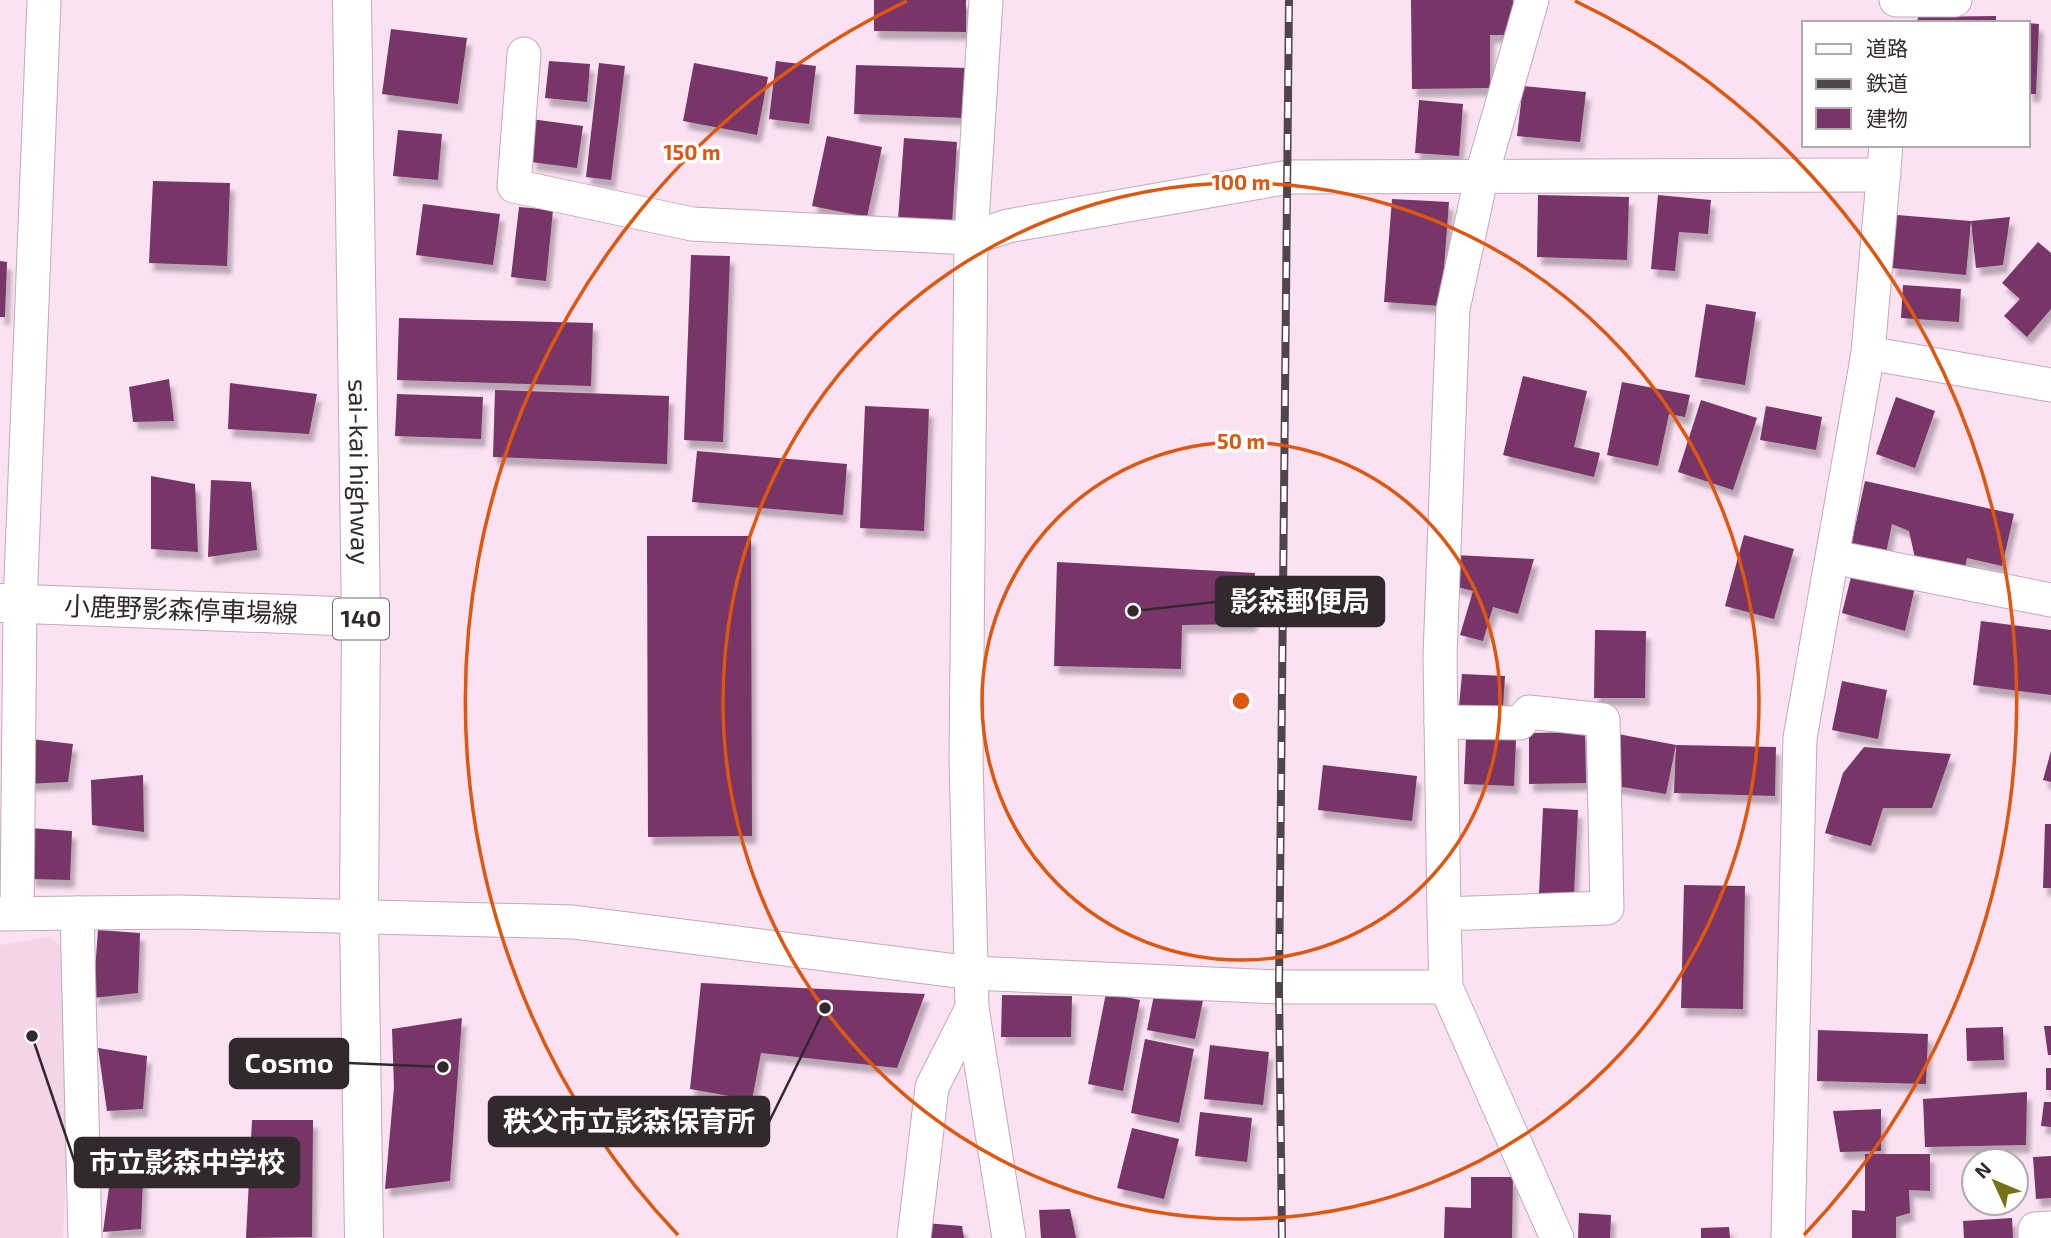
<svg xmlns="http://www.w3.org/2000/svg" width="2051" height="1238" font-family="'Exo 2','Noto Sans JP',sans-serif">
  <style>
    .built { fill: #f3d4e8 }
    .building { fill: #783467; filter: url(#shadow) }
    .lines { fill: none; stroke-linecap: round; stroke-linejoin: round }
    .minor-casing { stroke: #c1aab9; stroke-width: 35 }
    .major-casing { stroke: #c1aab9; stroke-width: 40 }
    .highway-casing { stroke: #c1aab9; stroke-width: 40 }
    .minor { stroke: #fff; stroke-width: 33 }
    .major { stroke: #fff; stroke-width: 38 }
    .highway { stroke: #fff; stroke-width: 38 }
    .rail-casing { stroke: #51454d; stroke-width: 8 }
    .rail { stroke: #fff; stroke-width: 5; stroke-dasharray: 16; stroke-linecap: butt }
    .ring { fill: none; stroke: #df570e; stroke-width: 3.5 }
    .labels { text-anchor: middle; stroke-width: 7; stroke-linejoin: round; paint-order: stroke }
    .shield { fill: #fff; stroke: #70696d; stroke-width: 2 }
    .shield-label { font-size: 24px; font-weight: bold; fill: #32292f }
    .street-label { font-size: 26px; fill: #32292f; stroke: #fff }
    .centre { fill: #df570e; stroke: #fff; stroke-width: 3.5 }
    .ring-label { font-size: 21px; text-anchor: middle; font-weight: bold; fill: #df570e; stroke: #fff; stroke-width: 7; stroke-linejoin: round; paint-order: stroke }
    .leader { fill: none; stroke: #32292f; stroke-width: 2.5 }
    .callout-dot { fill: #32292f; stroke: #fff; stroke-width: 2.5 }
    .callout { fill: #32292f; stroke: #32292f; stroke-width: 2.5 }
    .callout-label { font-size: 28px; text-anchor: middle; font-weight: bold; fill: #fff }
  </style>
  <defs>
    <filter id="shadow"><feDropShadow dx="4.5" dy="8" stdDeviation="2" flood-color="#0004"/></filter>
  </defs>
  <rect width="100%" height="100%" fill="#fbe2f3"/>
  <polygon class="built" points="50,937 61,947 68,1126 63,1238 0,1238 0,945"/>
  <g class="building">
    <polygon points="874,0 966,0 966,32 874,31"/>
    <polygon points="1411,0 1513,0 1513,35 1490,35 1490,88 1412,89"/>
    <polygon points="1996,16 1996,23 1917,23 1918,17"/>
    <polygon points="2028,23 2039,24 2036,94 2028,94"/>
    <polygon points="391,29 467,38 458,104 382,94"/>
    <polygon points="549,61 590,64 587,102 545,98"/>
    <polygon points="776,61 816,66 809,124 769,119"/>
    <polygon points="599,63 625,66 611,180 586,177"/>
    <polygon points="694,63 768,77 757,135 683,121"/>
    <polygon points="856,65 967,68 965,118 854,114"/>
    <polygon points="1523,86 1586,92 1580,142 1517,136"/>
    <polygon points="1419,100 1463,104 1459,156 1415,153"/>
    <polygon points="531,119 583,126 577,168 531,162 535,137 529,137"/>
    <polygon points="398,130 442,134 438,180 393,176"/>
    <polygon points="827,136 882,147 867,217 812,206"/>
    <polygon points="904,138 957,142 952,224 898,220"/>
    <polygon points="153,181 230,183 227,266 149,263"/>
    <polygon points="1538,195 1629,197 1627,260 1537,257"/>
    <polygon points="1658,195 1711,200 1708,234 1679,232 1675,271 1651,269"/>
    <polygon points="1392,199 1449,202 1441,306 1384,302"/>
    <polygon points="423,204 500,214 493,265 416,255"/>
    <polygon points="519,207 553,210 546,281 511,277"/>
    <polygon points="1897,215 1971,221 2010,217 2003,265 1976,268 1971,221 1966,275 1891,268"/>
    <polygon points="2038,242 2051,253 2051,309 2027,337 2004,316 2020,299 2002,283"/>
    <polygon points="691,255 730,256 723,442 684,440"/>
    <polygon points="0,261 7,262 5,317 0,317"/>
    <polygon points="1903,285 1961,289 1959,322 1901,318"/>
    <polygon points="1706,304 1756,312 1745,385 1695,377"/>
    <polygon points="399,318 593,323 591,386 397,380"/>
    <polygon points="1523,376 1587,391 1574,447 1600,453 1594,477 1503,455"/>
    <polygon points="169,379 174,421 133,422 129,387"/>
    <polygon points="1622,382 1690,395 1685,417 1669,414 1658,466 1607,455"/>
    <polygon points="230,383 317,394 309,434 228,429"/>
    <polygon points="495,390 669,396 667,464 493,457"/>
    <polygon points="397,394 483,397 481,439 395,436"/>
    <polygon points="1896,397 1935,411 1915,468 1876,454"/>
    <polygon points="1701,400 1757,418 1733,490 1678,472"/>
    <polygon points="865,406 929,409 924,531 860,528"/>
    <polygon points="1766,406 1822,417 1816,450 1760,440"/>
    <polygon points="697,451 847,464 843,515 692,502"/>
    <polygon points="151,476 195,484 198,552 151,549"/>
    <polygon points="211,480 251,482 257,550 208,557"/>
    <polygon points="1865,481 2014,514 2002,566 1967,558 1962,582 1915,558 1909,531 1892,524 1885,558 1850,550"/>
    <polygon points="1744,535 1794,549 1774,619 1725,606"/>
    <polygon points="647,536 751,536 752,836 648,837"/>
    <polygon points="1455,555 1534,559 1518,614 1493,607 1483,641 1460,635 1473,591 1454,586"/>
    <polygon points="1057,562 1255,573 1252,624 1182,625 1181,669 1054,666"/>
    <polygon points="1852,573 1915,587 1905,631 1842,613"/>
    <polygon points="1981,621 2051,630 2051,695 1973,685"/>
    <polygon points="1595,630 1646,631 1645,698 1594,698"/>
    <polygon points="1462,674 1505,676 1503,708 1459,706"/>
    <polygon points="1842,681 1887,690 1878,739 1832,730"/>
    <polygon points="1585,732 1586,783 1529,784 1529,733"/>
    <polygon points="1618,734 1676,745 1776,747 1775,796 1674,793 1676,745 1666,794 1610,785"/>
    <polygon points="1466,738 1516,740 1514,786 1464,784"/>
    <polygon points="31,739 73,744 68,782 27,784"/>
    <polygon points="1864,747 1951,754 1932,808 1883,808 1871,846 1825,833 1843,773"/>
    <polygon points="2051,751 2051,782 2043,780"/>
    <polygon points="1323,765 1417,776 1412,821 1318,810"/>
    <polygon points="143,775 144,832 92,825 91,780"/>
    <polygon points="1543,808 1578,810 1574,894 1539,893"/>
    <polygon points="2045,824 2051,824 2051,888 2043,888"/>
    <polygon points="30,828 72,831 70,880 31,879"/>
    <polygon points="1684,885 1745,886 1743,1009 1681,1008"/>
    <polygon points="98,930 140,933 138,993 93,998"/>
    <polygon points="701,983 925,994 897,1068 761,1053 752,1100 690,1089"/>
    <polygon points="1155,990 1203,1000 1195,1039 1147,1030"/>
    <polygon points="1106,993 1140,1000 1123,1091 1088,1084"/>
    <polygon points="1002,995 1072,996 1071,1037 1001,1037"/>
    <polygon points="462,1018 450,1181 385,1189 394,1087 392,1029"/>
    <polygon points="2044,1026 2051,1026 2051,1055 2048,1055"/>
    <polygon points="2003,1027 2004,1060 1967,1061 1966,1028"/>
    <polygon points="1818,1030 1928,1034 1926,1084 1817,1081"/>
    <polygon points="1145,1039 1194,1049 1179,1123 1131,1113"/>
    <polygon points="1210,1045 1269,1052 1263,1105 1204,1099"/>
    <polygon points="98,1048 147,1056 143,1109 107,1111"/>
    <rect x="2046" y="1068" width="5" height="22"/>
    <polygon points="2027,1092 2026,1145 1925,1147 1923,1099"/>
    <polygon points="2044,1102 2051,1102 2051,1127 2041,1126"/>
    <polygon points="1881,1109 1881,1151 1840,1152 1833,1111"/>
    <polygon points="1200,1112 1252,1118 1247,1162 1195,1156"/>
    <polygon points="252,1120 313,1120 312,1237 246,1238"/>
    <polygon points="1132,1128 1179,1139 1164,1199 1117,1188"/>
    <polygon points="1865,1154 1930,1154 1930,1191 1909,1190 1910,1213 1896,1217 1896,1238 1852,1238 1852,1210 1865,1211"/>
    <polygon points="2051,1156 2051,1198 2036,1199 2033,1157"/>
    <polygon points="143,1176 141,1229 103,1232 110,1180"/>
    <polygon points="1471,1177 1513,1177 1512,1238 1444,1238 1445,1207 1471,1208"/>
    <polygon points="1070,1209 1076,1238 1041,1238 1039,1210"/>
    <polygon points="1579,1213 1611,1215 1610,1238 1578,1238"/>
    <polygon points="2012,1218 2013,1238 1964,1238 1963,1221"/>
    <polygon points="926,1223 962,1226 964,1238 928,1238"/>
    <polygon points="1729,1227 1730,1238 1701,1238 1701,1228"/>
  </g>
  <g class="lines">
    <g class="minor-casing">
      <g id="minor">
        <polyline points="986,0 971,238 966,759 972,1008 1009,1238"/>
        <polyline points="1532,0 1482,174 1453,309 1440,656 1444,914 1446,987 1557,1238"/>
        <polyline points="1896,0 1955,0"/>
        <polyline points="524,54 514,186 692,224 971,238 1008,226 1289,177 1884,175"/>
        <polyline points="1868,353 2051,385"/>
        <polyline points="1833,557 2051,600"/>
        <polyline points="1441,722 1520,723 1529,712 1603,720 1607,908 1444,914"/>
        <polyline points="17,913 20,604 44,0"/>
        <polyline points="0,914 77,913"/>
        <polyline points="85,1238 77,913 180,912 573,922 972,973 1279,987 1446,987"/>
        <polyline points="914,1238 932,1087 972,1008"/>
        <polyline points="1788,1238 1800,738 1868,353 1886,145"/>
        <polyline points="2035,1238 2035,1229 2051,1228"/>
      </g>
    </g>
    <g class="major-casing">
      <polyline id="major" points="0,603 361,617"/>
    </g>
    <g class="highway-casing">
      <g id="highway">
        <path id="s1" d="M352,0L361,617L359,919L364,1238"/>
      </g>
    </g>
    <use href="#minor" class="minor"/>
    <use href="#major" class="major"/>
    <use href="#highway" class="highway"/>
    <g class="rail-casing">
      <polyline id="rail" points="1282,1238 1279,987 1289,0"/>
    </g>
    <use href="#rail" class="rail"/>
  </g>
  <g class="ring">
    <circle cx="1241" cy="701" r="259"/>
    <circle cx="1241" cy="701" r="518"/>
    <path d="M678 1235A776 776 0 0 1 907 1M1575 1A776 776 0 0 1 1804 1235"/>
  </g>
  <g class="labels">
    <rect class="shield" x="333" y="598.5" width="56" height="41" rx="5"/>
    <g class="shield-label">
      <text x="361" y="627">140</text>
    </g>
    <g class="street-label">
      <text dy="9" stroke="none"><textPath href="#s1" startOffset="472">sai-kai highway</textPath></text>
      <text transform="translate(181 610) rotate(2)" y="9">小鹿野影森停車場線</text>
    </g>
  </g>
  <circle cx="1241" cy="701" r="10" class="centre"/>
  <g class="ring-label">
    <text x="692" y="160">150 m</text>
    <text x="1241" y="190">100 m</text>
    <text x="1241" y="449">50 m</text>
  </g>
  <path class="leader" d="M1133 611L1216 602M443 1067L348 1063M825 1008L769 1122M32 1036L75 1163"/>
  <g class="callout-dot">
    <circle cx="1133" cy="611" r="7"/>
    <circle cx="443" cy="1067" r="7"/>
    <circle cx="825" cy="1008" r="7"/>
    <circle cx="32" cy="1036" r="7"/>
  </g>
  <g class="callout">
    <rect x="1216" y="577" width="168" height="49" rx="7"/>
    <rect x="230" y="1039" width="118" height="49" rx="7"/>
    <rect x="489" y="1097" width="280" height="49" rx="7"/>
    <rect x="75" y="1138" width="224" height="49" rx="7"/>
  </g>
  <g class="callout-label">
    <text x="1300" y="611">影森郵便局</text>
    <text x="289" y="1073">Cosmo</text>
    <text x="629" y="1131">秩父市立影森保育所</text>
    <text x="187" y="1172">市立影森中学校</text>
  </g>
  <rect x="1802" y="21" width="228" height="126" fill="#ffffff" stroke="#ada9ac" stroke-width="2"/>
  <rect x="1816" y="44" width="35" height="10" fill="#ffffff" stroke="#ada9ac" stroke-width="2"/>
  <text x="1866" y="56" font-size="21" fill="#32292f">道路</text>
  <rect x="1816" y="79" width="35" height="10" fill="#51454d" stroke="#ada9ac" stroke-width="2"/>
  <text x="1866" y="91" font-size="21" fill="#32292f">鉄道</text>
  <rect x="1816" y="108" width="35" height="21" fill="#783467" stroke="#ada9ac" stroke-width="2"/>
  <text x="1866" y="126" font-size="21" fill="#32292f">建物</text>
  <g transform="translate(1995 1182) rotate(314)"><circle r="33" fill="#ffffff" stroke="#ada9ac" stroke-width="2"/>
  <path d="M0-5L12 26L0 18L-12 26Z" fill="#767114"/>
  <text y="-10" font-size="19" font-weight="bold" text-anchor="middle" fill="#32292f">N</text>
  </g>
</svg>
